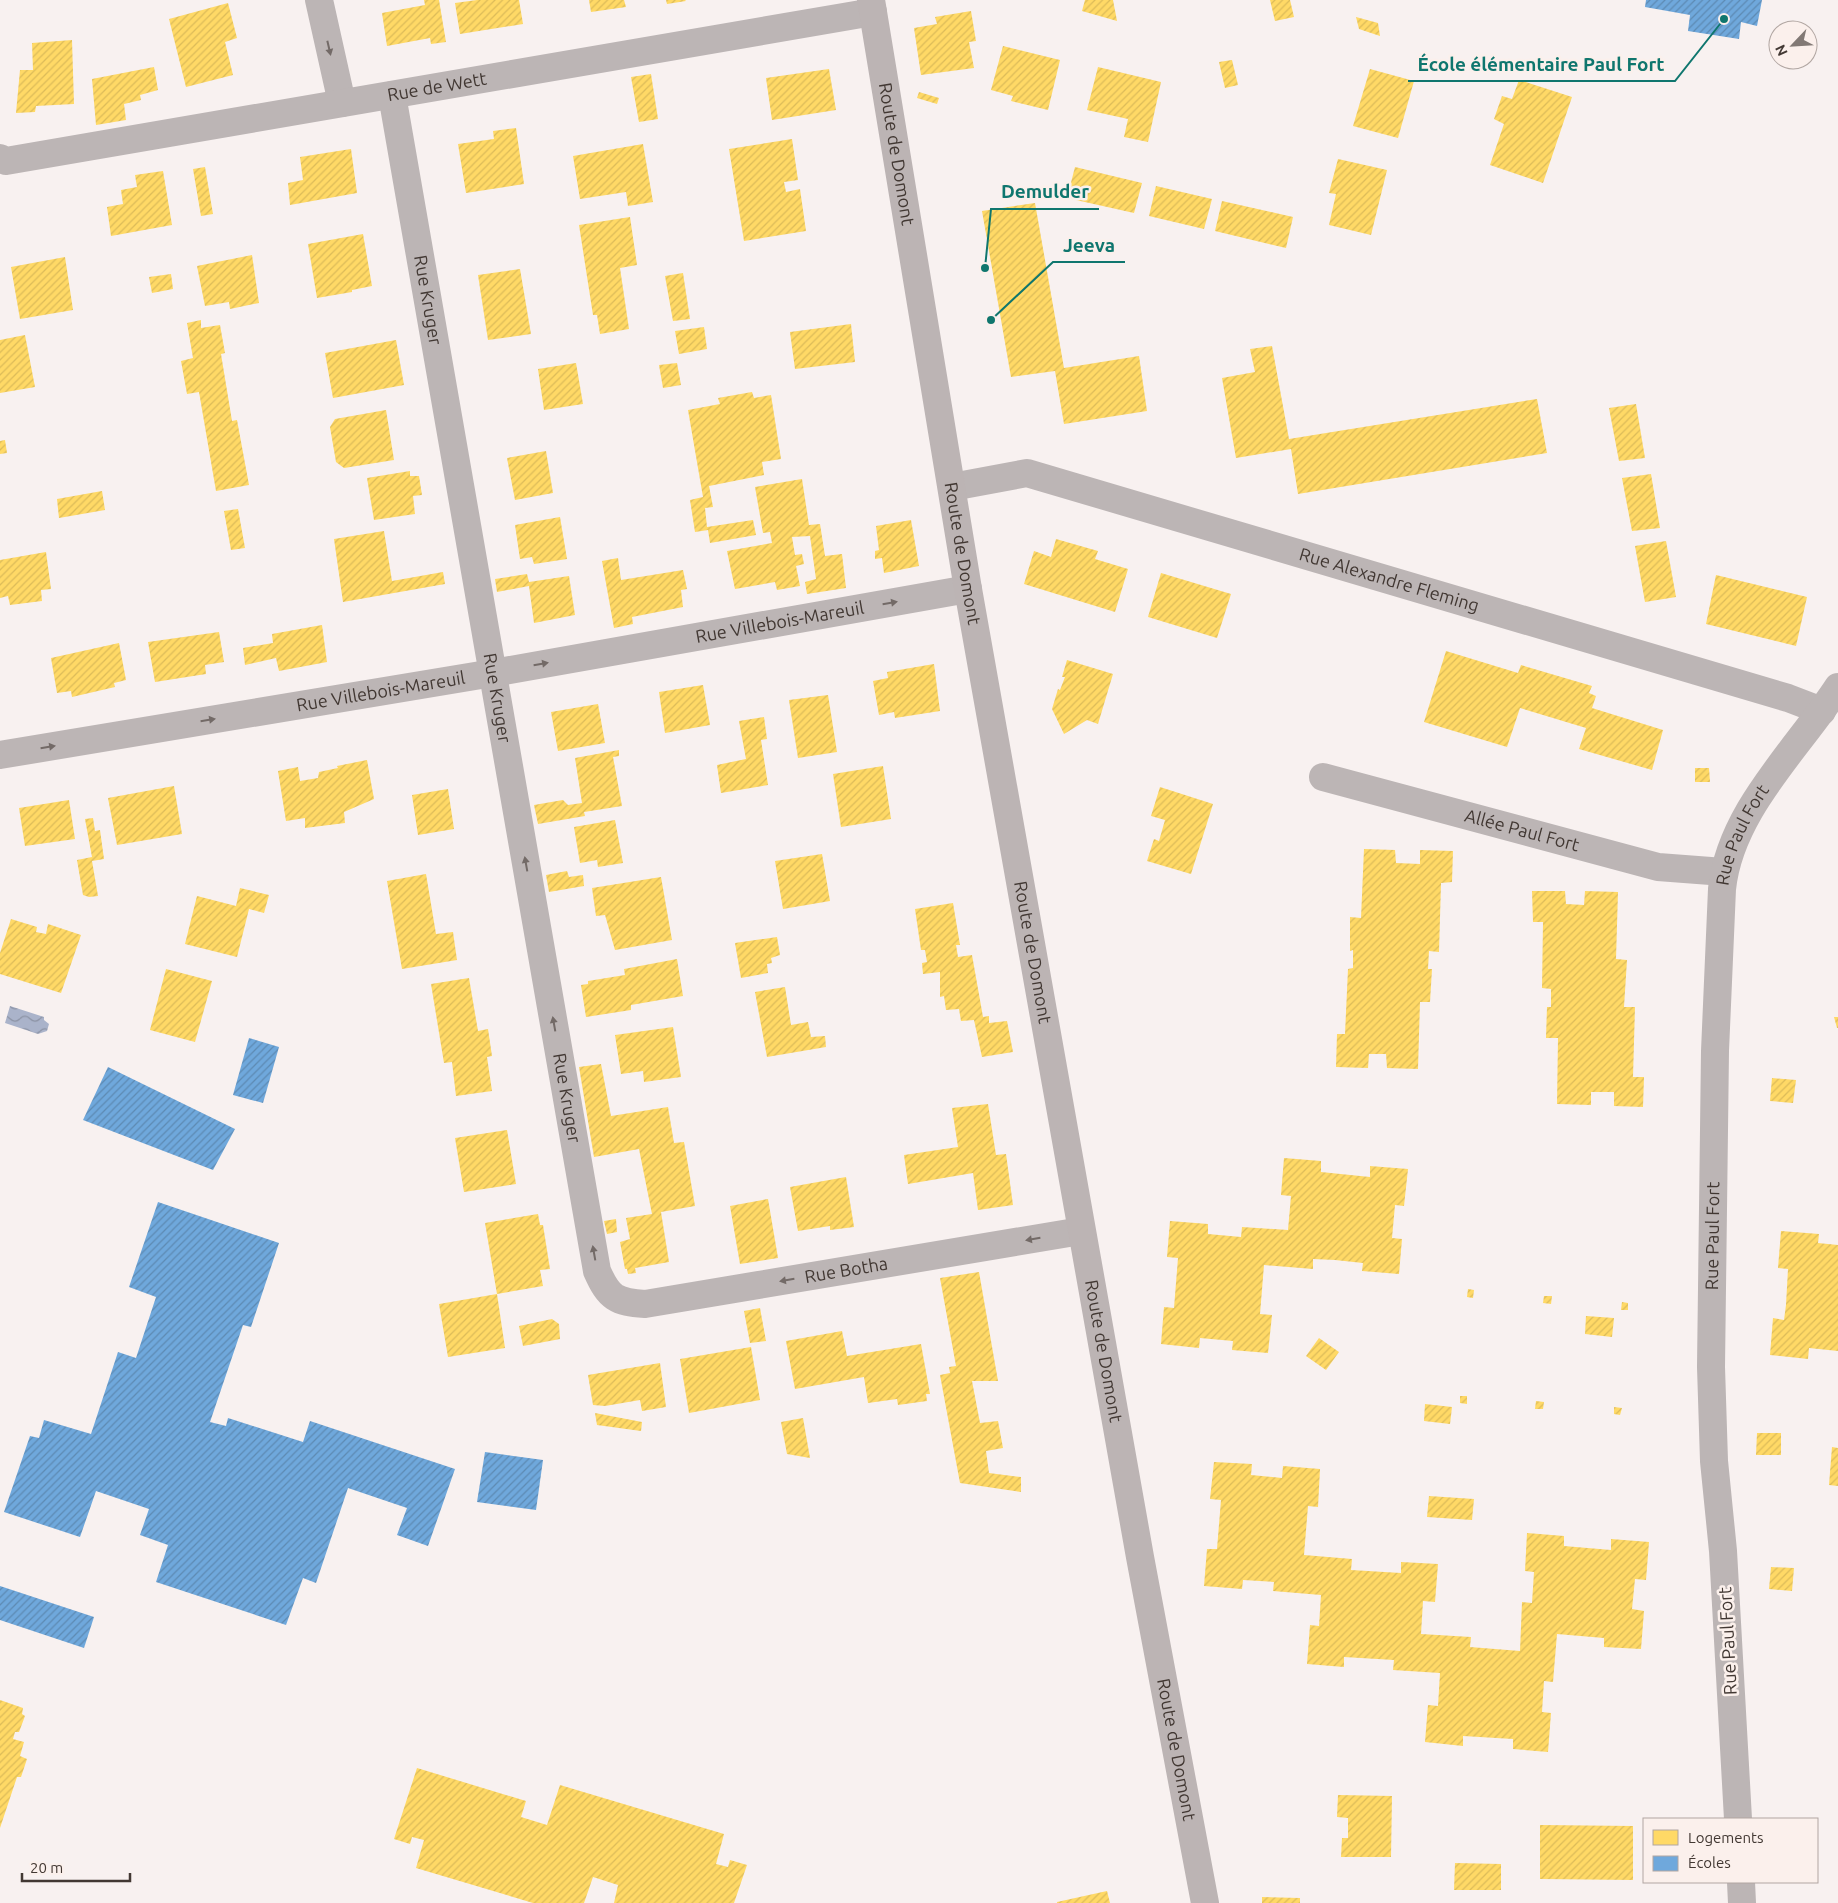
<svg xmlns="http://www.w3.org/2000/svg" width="1838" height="1903" font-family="Ubuntu,sans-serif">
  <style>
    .water { fill: url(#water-waves) }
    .homes { fill: url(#homes-hatch) }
    .schools { fill: url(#schools-hatch) }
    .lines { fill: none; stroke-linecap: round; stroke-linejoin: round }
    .street { stroke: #bcb5b5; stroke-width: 28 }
    .secondary { stroke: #bcb4b4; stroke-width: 28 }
    .oneway { fill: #736a67 }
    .labels { text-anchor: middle; stroke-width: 5; stroke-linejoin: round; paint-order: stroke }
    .street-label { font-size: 18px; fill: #423833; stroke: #fbf0ec }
    .leader { fill: none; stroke: #0f766e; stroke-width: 2 }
    .callout-dot { fill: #0f766e; stroke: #fbf0ec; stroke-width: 2 }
    .callout-label { font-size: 19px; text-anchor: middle; font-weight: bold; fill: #0f766e; stroke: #fbf0ec; stroke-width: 5; stroke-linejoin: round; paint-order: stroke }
  </style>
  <defs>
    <pattern id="water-waves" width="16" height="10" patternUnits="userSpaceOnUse" patternTransform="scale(1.25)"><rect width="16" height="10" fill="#aab3ca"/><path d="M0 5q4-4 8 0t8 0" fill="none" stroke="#8c93a5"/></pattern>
    <pattern id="homes-hatch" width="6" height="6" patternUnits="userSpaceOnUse" patternTransform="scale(1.25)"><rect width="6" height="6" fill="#ffd966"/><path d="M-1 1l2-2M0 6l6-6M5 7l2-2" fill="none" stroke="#dcbb59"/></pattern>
    <pattern id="schools-hatch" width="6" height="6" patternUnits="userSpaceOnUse" patternTransform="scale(1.25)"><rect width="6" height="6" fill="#6fa8dc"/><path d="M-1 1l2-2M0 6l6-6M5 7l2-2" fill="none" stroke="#5d8ab3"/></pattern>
  </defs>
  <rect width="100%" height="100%" fill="#f8f1f0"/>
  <polygon class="water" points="10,1006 44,1017 44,1020 49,1024 47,1031 38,1034 5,1023"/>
  <g class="homes">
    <polygon points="424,0 439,0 446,42 431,44 430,38 387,46 382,13 425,5"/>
    <polygon points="477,0 519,0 523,24 460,34 455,3"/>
    <polygon points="589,0 624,0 626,7 591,12"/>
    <polygon points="666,0 685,0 686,1 667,4"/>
    <polygon points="1085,0 1113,0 1117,21 1082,11"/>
    <polygon points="1270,0 1290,0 1294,17 1275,21"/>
    <polygon points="228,3 237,38 225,42 233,75 186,87 169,19"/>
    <polygon points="971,11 976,41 969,42 974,68 921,75 914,28 937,24 935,17"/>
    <polygon points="1356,17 1378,23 1380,36 1359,29"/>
    <polygon points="72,40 74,104 36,106 35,112 16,113 20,70 33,70 32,43"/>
    <polygon points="1003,46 1060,60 1048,110 1011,101 1013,96 991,90"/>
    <polygon points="1232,60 1238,85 1225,88 1219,62"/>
    <polygon points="154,67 158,90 140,95 141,100 124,104 126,120 96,125 92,79"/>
    <polygon points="1098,67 1161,82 1148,142 1124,137 1128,119 1087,110"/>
    <polygon points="829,69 836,110 772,120 766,78"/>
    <polygon points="1370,69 1414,81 1398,138 1353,126"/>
    <polygon points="651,74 658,119 639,122 631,77"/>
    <polygon points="1519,80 1572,97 1543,183 1490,165 1504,124 1494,119 1502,96 1512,99"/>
    <polygon points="919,92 939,98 937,104 917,98"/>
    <polygon points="516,128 524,184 466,193 458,144 494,139 493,131"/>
    <polygon points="792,139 798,180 784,182 786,192 800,189 806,231 744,241 729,149"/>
    <polygon points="643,144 653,202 628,206 626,192 580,199 573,156"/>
    <polygon points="351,149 357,193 290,205 288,183 303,180 300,157"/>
    <polygon points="1338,159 1387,170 1371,235 1329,225 1336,194 1329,193"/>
    <polygon points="205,167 213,214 201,216 193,169"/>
    <polygon points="1075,167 1142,183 1134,213 1067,198"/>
    <polygon points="163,171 172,225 111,236 107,207 123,204 121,190 137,187 135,175"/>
    <polygon points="1156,186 1212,199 1204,229 1149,216"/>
    <polygon points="1222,201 1293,217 1286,248 1215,231"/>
    <polygon points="1035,203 1064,368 1139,356 1147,411 1064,424 1055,371 1011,377 982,211"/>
    <polygon points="630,217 637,265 620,268 629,329 600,334 597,315 593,315 579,225"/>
    <polygon points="363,234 372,286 352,290 352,292 317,298 308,244"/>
    <polygon points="252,255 259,303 230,309 229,302 205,306 197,266"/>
    <polygon points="65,257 73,310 20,319 11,267"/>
    <polygon points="520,269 531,334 488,340 478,275"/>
    <polygon points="683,273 690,319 673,321 665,276"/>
    <polygon points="171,274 173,289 152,293 149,277"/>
    <polygon points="201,320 201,328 220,325 225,353 221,354 232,421 237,420 249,485 216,491 199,392 187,394 181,361 193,358 187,323"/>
    <polygon points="851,324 855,362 795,369 790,332"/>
    <polygon points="704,327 707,349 679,354 675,331"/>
    <polygon points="25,335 35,387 0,393 0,340"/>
    <polygon points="396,340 404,385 333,398 325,353"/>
    <polygon points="1272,346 1289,439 1537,399 1547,453 1298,494 1291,449 1236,458 1222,378 1255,372 1250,349"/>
    <polygon points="576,363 583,404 544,410 538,369"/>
    <polygon points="677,363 681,385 663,388 659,365"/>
    <polygon points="752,392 754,398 771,395 781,459 762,462 764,475 709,486 713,507 705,508 707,527 753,520 756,535 710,543 708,530 695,532 690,500 703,497 688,410 720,404 718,398"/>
    <polygon points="1636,404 1645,458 1619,461 1609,408"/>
    <polygon points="386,410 394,460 344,468 336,462 330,427 335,419"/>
    <polygon points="5,440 7,453 0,454 0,441"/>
    <polygon points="546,451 553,493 515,500 507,458"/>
    <polygon points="410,471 410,476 419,476 422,495 413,496 415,514 374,520 367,478"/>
    <polygon points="1651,474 1660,528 1632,531 1622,478"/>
    <polygon points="802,479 809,525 820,524 825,556 842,554 846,588 807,594 805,582 816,579 810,536 792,537 795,555 802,554 804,564 796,566 800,586 777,590 775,582 735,589 727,551 772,543 770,532 763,533 755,487"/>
    <polygon points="102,491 105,510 59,518 57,499"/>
    <polygon points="238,509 245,548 231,550 224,511"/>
    <polygon points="560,517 567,559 534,564 532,557 520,559 515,525"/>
    <polygon points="911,520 919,566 884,573 882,558 875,559 875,551 879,550 876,526"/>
    <polygon points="384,531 392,581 443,572 445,584 343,602 334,539"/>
    <polygon points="1056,539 1098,551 1095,559 1128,569 1115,612 1024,584 1034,551 1051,557"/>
    <polygon points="1666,541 1676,597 1645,602 1635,546"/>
    <polygon points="46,552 51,589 41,590 42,601 10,605 8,596 0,598 0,560"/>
    <polygon points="618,558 621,580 683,570 687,589 681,590 683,607 632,617 633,624 614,628 602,561"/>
    <polygon points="1161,573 1231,594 1217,638 1148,617"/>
    <polygon points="527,574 529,582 569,576 575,615 534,623 529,586 497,592 495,579"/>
    <polygon points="1716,575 1807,597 1796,646 1706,624"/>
    <polygon points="322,625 327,662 279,671 276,658 245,665 243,648 273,643 272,634"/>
    <polygon points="219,632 224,662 205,665 206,674 155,682 148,642"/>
    <polygon points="119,643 126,680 114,683 115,687 72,697 71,691 57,693 51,658"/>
    <polygon points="1446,651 1518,673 1521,665 1592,686 1589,693 1596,696 1592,708 1663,730 1652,770 1579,749 1586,728 1520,708 1507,747 1424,722"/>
    <polygon points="1067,660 1113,674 1098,724 1087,720 1064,734 1052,709 1058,689 1060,690 1065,677 1062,677"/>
    <polygon points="934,664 940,711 895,718 894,712 879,715 873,681 888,678 887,672"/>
    <polygon points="703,685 710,725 665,733 659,692"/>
    <polygon points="828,695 837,752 798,758 789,700"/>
    <polygon points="598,704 605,743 558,751 551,712"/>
    <polygon points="764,717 767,739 761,740 768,785 721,793 717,765 746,759 739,721"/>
    <polygon points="619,750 619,756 613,757 622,806 584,812 585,816 538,824 534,805 563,800 568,805 582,803 575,758"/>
    <polygon points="367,760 374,799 344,812 345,823 305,828 305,818 286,821 278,771 298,767 300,781 318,778 319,772 338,768 337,766"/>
    <polygon points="883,766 891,819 841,827 833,774"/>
    <polygon points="1695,768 1709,768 1710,782 1695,782"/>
    <polygon points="174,786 182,834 117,845 108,798"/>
    <polygon points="1160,787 1213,804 1191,874 1147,861 1154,839 1159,841 1165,820 1151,816"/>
    <polygon points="448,789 454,829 418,835 412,795"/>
    <polygon points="69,800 75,839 25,846 19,808"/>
    <polygon points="93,818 95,831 100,830 104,859 92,861 98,896 89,897 83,895 77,860 92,857 85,819"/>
    <polygon points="615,820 623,863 598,867 597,860 580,863 574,827"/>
    <polygon points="1364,849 1395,850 1396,863 1420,864 1420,850 1453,851 1452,882 1441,883 1439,952 1429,951 1428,969 1432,969 1430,1002 1420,1002 1418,1069 1387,1068 1386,1054 1369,1054 1368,1068 1336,1067 1337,1034 1345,1034 1348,969 1353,968 1353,950 1350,951 1350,917 1361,918"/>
    <polygon points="822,854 830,901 783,909 775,861"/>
    <polygon points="567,871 569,877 583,875 584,886 549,892 546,875"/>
    <polygon points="426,874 436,934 453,932 457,960 402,969 387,881"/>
    <polygon points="661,877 672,940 615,950 605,915 596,916 592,888"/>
    <polygon points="240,888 269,895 264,913 249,909 237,957 185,944 197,896 236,906"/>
    <polygon points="1532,891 1565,891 1566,904 1584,905 1585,891 1618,892 1616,959 1627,960 1624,1007 1635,1007 1633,1077 1644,1077 1643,1107 1614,1106 1614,1092 1591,1092 1591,1105 1557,1104 1558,1038 1546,1038 1547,1007 1551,1007 1551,989 1542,988 1543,922 1533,922"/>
    <polygon points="953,903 960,945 956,945 958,957 972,955 983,1017 989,1016 989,1023 1007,1021 1013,1052 982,1057 974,1020 961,1021 959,1009 946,1010 944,996 940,997 940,972 923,974 922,963 927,962 925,950 921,950 915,909"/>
    <polygon points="11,919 37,927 36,932 46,934 48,924 81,935 61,993 0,974 0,953"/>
    <polygon points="777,937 780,955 771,958 772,963 767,964 768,973 741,978 735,943"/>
    <polygon points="677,959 683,996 631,1005 631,1010 586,1017 581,985 588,984 588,981 625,975 624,969"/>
    <polygon points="166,969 212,981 195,1042 150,1030"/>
    <polygon points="469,978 478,1031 488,1029 492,1056 487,1057 492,1091 456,1096 452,1062 444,1063 431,984"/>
    <polygon points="785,987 791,1025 808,1022 811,1037 825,1036 826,1047 767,1057 755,992"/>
    <polygon points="1834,1017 1838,1017 1838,1028 1837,1028"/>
    <polygon points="673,1027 681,1077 644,1082 643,1071 621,1074 615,1035"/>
    <polygon points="601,1064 611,1116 668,1107 674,1143 684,1142 695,1206 661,1212 669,1262 635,1268 636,1273 628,1274 627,1269 625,1269 620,1242 630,1239 626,1218 652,1214 639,1149 594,1157 579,1067"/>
    <polygon points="1772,1078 1796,1080 1793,1103 1770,1101"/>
    <polygon points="988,1104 996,1155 1006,1154 1013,1205 978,1210 973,1173 908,1184 904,1155 958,1147 952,1108"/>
    <polygon points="507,1130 516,1184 464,1192 455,1138"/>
    <polygon points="1284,1158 1321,1161 1321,1172 1370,1177 1370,1166 1408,1169 1404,1206 1395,1205 1392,1238 1402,1239 1399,1274 1362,1271 1363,1263 1335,1260 1313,1259 1313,1269 1264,1265 1260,1314 1272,1315 1268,1353 1232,1350 1233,1341 1200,1338 1199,1348 1161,1344 1164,1307 1174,1308 1178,1258 1167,1257 1170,1221 1208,1224 1208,1234 1241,1237 1242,1227 1288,1230 1291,1196 1281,1195"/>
    <polygon points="846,1177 854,1227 830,1230 830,1226 798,1231 790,1187"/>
    <polygon points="768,1199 778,1258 740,1264 730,1206"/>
    <polygon points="538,1214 540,1225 543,1225 550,1269 540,1270 543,1286 497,1294 485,1223"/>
    <polygon points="616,1219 617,1232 607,1234 604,1221"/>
    <polygon points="1781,1231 1819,1234 1818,1243 1838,1245 1838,1351 1809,1348 1808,1359 1770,1355 1773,1318 1784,1320 1786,1305 1788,1269 1778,1268"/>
    <polygon points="979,1272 998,1381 972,1381 980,1423 998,1421 1003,1448 986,1451 989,1473 1021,1477 1021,1492 960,1483 940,1375 950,1373 949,1367 956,1366 940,1278"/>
    <polygon points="1468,1289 1474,1290 1473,1298 1467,1297"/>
    <polygon points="497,1294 505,1348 448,1357 439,1304"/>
    <polygon points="1544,1296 1552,1296 1551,1304 1543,1303"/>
    <polygon points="1622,1302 1628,1303 1628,1310 1621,1310"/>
    <polygon points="760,1308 766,1341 750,1343 744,1311"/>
    <polygon points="1586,1316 1614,1318 1612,1337 1585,1334"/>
    <polygon points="552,1319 559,1324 560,1339 523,1346 519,1326"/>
    <polygon points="842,1331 847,1356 921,1344 930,1394 926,1394 927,1401 898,1405 897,1399 868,1403 864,1377 795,1389 786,1341"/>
    <polygon points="1319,1338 1339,1352 1326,1370 1306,1356"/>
    <polygon points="751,1347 760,1400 689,1413 680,1359"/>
    <polygon points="660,1363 666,1407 642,1411 640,1400 605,1406 593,1405 588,1375"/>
    <polygon points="1460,1396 1467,1396 1467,1404 1460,1403"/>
    <polygon points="1536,1401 1544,1402 1543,1409 1535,1409"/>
    <polygon points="1425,1404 1452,1407 1450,1424 1424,1421"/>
    <polygon points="1614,1407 1622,1408 1620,1415 1614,1414"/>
    <polygon points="595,1413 642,1422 641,1431 597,1425"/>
    <polygon points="803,1418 810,1458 787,1454 781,1422"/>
    <polygon points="1757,1433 1781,1433 1781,1455 1756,1455"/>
    <polygon points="1832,1447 1838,1448 1838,1486 1829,1485"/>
    <polygon points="1214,1462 1252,1464 1251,1475 1282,1478 1283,1466 1320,1469 1318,1507 1308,1506 1304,1555 1352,1559 1351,1570 1401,1573 1401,1562 1438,1564 1435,1602 1423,1601 1421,1634 1471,1637 1470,1647 1520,1651 1522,1602 1532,1603 1534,1572 1525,1571 1527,1533 1564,1536 1564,1546 1611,1550 1611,1539 1649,1542 1646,1580 1635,1579 1632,1609 1644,1611 1641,1649 1604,1647 1604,1638 1557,1634 1553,1682 1544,1681 1542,1712 1551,1713 1548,1752 1513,1749 1513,1739 1463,1736 1463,1746 1425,1742 1428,1705 1438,1706 1440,1673 1393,1670 1394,1660 1344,1657 1344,1667 1307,1664 1310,1625 1319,1626 1321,1595 1273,1591 1274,1582 1243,1580 1242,1589 1204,1586 1207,1549 1217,1549 1221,1500 1210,1499"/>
    <polygon points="1429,1496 1474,1499 1472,1520 1427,1517"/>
    <polygon points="1771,1567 1794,1568 1792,1591 1769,1589"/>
    <polygon points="0,1700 23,1708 22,1714 25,1716 19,1732 15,1732 13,1739 24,1742 20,1756 27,1759 21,1777 17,1777 0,1828"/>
    <polygon points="417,1768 526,1801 521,1817 547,1825 560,1785 724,1834 716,1864 728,1867 730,1860 747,1865 734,1903 614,1903 618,1885 593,1877 584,1903 533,1903 416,1868 424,1840 412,1837 410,1844 394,1839"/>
    <polygon points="1338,1795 1392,1796 1391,1857 1341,1857 1342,1838 1348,1838 1348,1818 1337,1817"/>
    <polygon points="1540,1825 1633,1826 1633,1880 1540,1879"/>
    <polygon points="1455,1863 1501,1864 1501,1890 1454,1890"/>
    <polygon points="1107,1891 1110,1903 1057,1903 1057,1902"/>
    <polygon points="1262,1897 1300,1898 1300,1903 1262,1903"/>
  </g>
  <g class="schools">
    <polygon points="1646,0 1762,0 1757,26 1741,22 1739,39 1688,31 1690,15 1645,7"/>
    <polygon points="249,1038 279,1047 263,1103 233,1095"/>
    <polygon points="108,1067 235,1129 213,1170 83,1120"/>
    <polygon points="158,1202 279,1243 251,1327 243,1325 210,1422 226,1426 228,1418 303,1442 310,1421 455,1469 428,1546 397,1535 407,1508 348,1488 316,1583 303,1578 286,1625 156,1582 168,1545 140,1535 149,1509 96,1491 80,1537 4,1512 30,1436 39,1438 44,1420 91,1434 118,1352 136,1358 156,1297 129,1287"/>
    <polygon points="485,1452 543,1460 536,1510 477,1502"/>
    <polygon points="0,1586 94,1617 84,1648 0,1620"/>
  </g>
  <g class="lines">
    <g class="street">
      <polyline points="319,0 342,103"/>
      <path id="s1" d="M392,95L597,1271C609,1298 616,1302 645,1304L1081,1231"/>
      <path id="s2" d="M0,158L6,161L873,12"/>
      <path id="s3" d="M952,487L1027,473L1788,698L1822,711"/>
      <path id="s4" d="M0,755L493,673L968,589"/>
      <path id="s5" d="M1323,777L1658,867L1724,872"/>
      <path id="s6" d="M1738,1819L1723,1551L1714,1461L1711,1367L1715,1051L1722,889C1730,811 1797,750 1838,687"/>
      <polyline points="1741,1882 1742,1903"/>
    </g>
    <path class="secondary" id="s7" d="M871,0L968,589L1140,1557L1205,1903"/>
  </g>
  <defs><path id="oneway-solid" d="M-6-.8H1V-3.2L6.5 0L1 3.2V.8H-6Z" transform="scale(1.25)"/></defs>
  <g class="oneway">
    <use href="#oneway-solid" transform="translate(329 48) rotate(77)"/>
    <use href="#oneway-solid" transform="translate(890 603) rotate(-10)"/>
    <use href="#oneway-solid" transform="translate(541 664) rotate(-10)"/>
    <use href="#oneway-solid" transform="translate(208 720) rotate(-9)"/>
    <use href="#oneway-solid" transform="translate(48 747) rotate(-9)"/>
    <use href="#oneway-solid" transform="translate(526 864) rotate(-100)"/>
    <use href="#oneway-solid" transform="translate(554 1024) rotate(-100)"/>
    <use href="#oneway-solid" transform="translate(1033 1239) rotate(170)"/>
    <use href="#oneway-solid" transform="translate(594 1253) rotate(-100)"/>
    <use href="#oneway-solid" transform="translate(787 1280) rotate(170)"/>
  </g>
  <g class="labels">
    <g class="street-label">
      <text dy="6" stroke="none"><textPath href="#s2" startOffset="444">Rue de Wett</textPath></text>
      <text dy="6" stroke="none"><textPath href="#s7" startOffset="156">Route de Domont</textPath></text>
      <text dy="6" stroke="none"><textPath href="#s1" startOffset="208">Rue Kruger</textPath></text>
      <text dy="6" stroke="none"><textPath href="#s7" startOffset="561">Route de Domont</textPath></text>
      <text dy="6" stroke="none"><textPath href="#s3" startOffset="454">Rue Alexandre Fleming</textPath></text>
      <text dy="6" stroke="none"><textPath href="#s4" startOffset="791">Rue Villebois-Mareuil</textPath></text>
      <text dy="6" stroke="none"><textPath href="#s4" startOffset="386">Rue Villebois-Mareuil</textPath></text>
      <text dy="6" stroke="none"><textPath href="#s1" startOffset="612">Rue Kruger</textPath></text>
      <text dy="6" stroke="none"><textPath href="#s5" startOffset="206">Allée Paul Fort</textPath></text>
      <text dy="6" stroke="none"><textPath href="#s6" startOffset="989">Rue Paul Fort</textPath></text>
      <text dy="6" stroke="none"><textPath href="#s7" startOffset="966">Route de Domont</textPath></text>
      <text dy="6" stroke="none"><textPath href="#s1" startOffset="1018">Rue Kruger</textPath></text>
      <text dy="6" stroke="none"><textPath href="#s6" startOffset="584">Rue Paul Fort</textPath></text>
      <text dy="6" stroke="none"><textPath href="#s1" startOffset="1461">Rue Botha</textPath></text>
      <text dy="6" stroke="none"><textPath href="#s7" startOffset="1371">Route de Domont</textPath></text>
      <text transform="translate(1728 1641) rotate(-93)" y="6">Rue Paul Fort</text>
      <text dy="6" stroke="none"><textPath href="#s7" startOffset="1776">Route de Domont</textPath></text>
    </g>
  </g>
  <path class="leader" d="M1724 19L1675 81H1408M985 268L991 209H1099M991 320L1053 262H1125"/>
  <g class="callout-dot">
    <circle cx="1724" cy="19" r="5"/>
    <circle cx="985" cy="268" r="5"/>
    <circle cx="991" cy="320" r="5"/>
  </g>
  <g class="callout-label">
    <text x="1541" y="71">École élémentaire Paul Fort</text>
    <text x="1045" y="198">Demulder</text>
    <text x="1089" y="252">Jeeva</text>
  </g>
  <rect x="1643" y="1818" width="175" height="65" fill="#fbf0ec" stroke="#b1a6a2"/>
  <rect x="1653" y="1830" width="25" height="15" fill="#ffd966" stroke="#b1a6a2"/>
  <text x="1688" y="1843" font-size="15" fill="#423833">Logements</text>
  <rect x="1653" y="1856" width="25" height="15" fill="#6fa8dc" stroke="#b1a6a2"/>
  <text x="1688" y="1868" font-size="15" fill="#423833">Écoles</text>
  <g transform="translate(1793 45) rotate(245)"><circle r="24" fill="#fbf0ec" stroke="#b1a6a2"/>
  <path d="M0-4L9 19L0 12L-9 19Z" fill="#827975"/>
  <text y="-8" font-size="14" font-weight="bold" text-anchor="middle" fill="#423833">N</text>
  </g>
  <path d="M22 1873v8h108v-8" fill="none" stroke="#423833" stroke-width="2.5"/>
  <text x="30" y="1873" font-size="15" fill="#423833" stroke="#fbf0ec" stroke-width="4" paint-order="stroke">20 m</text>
</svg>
